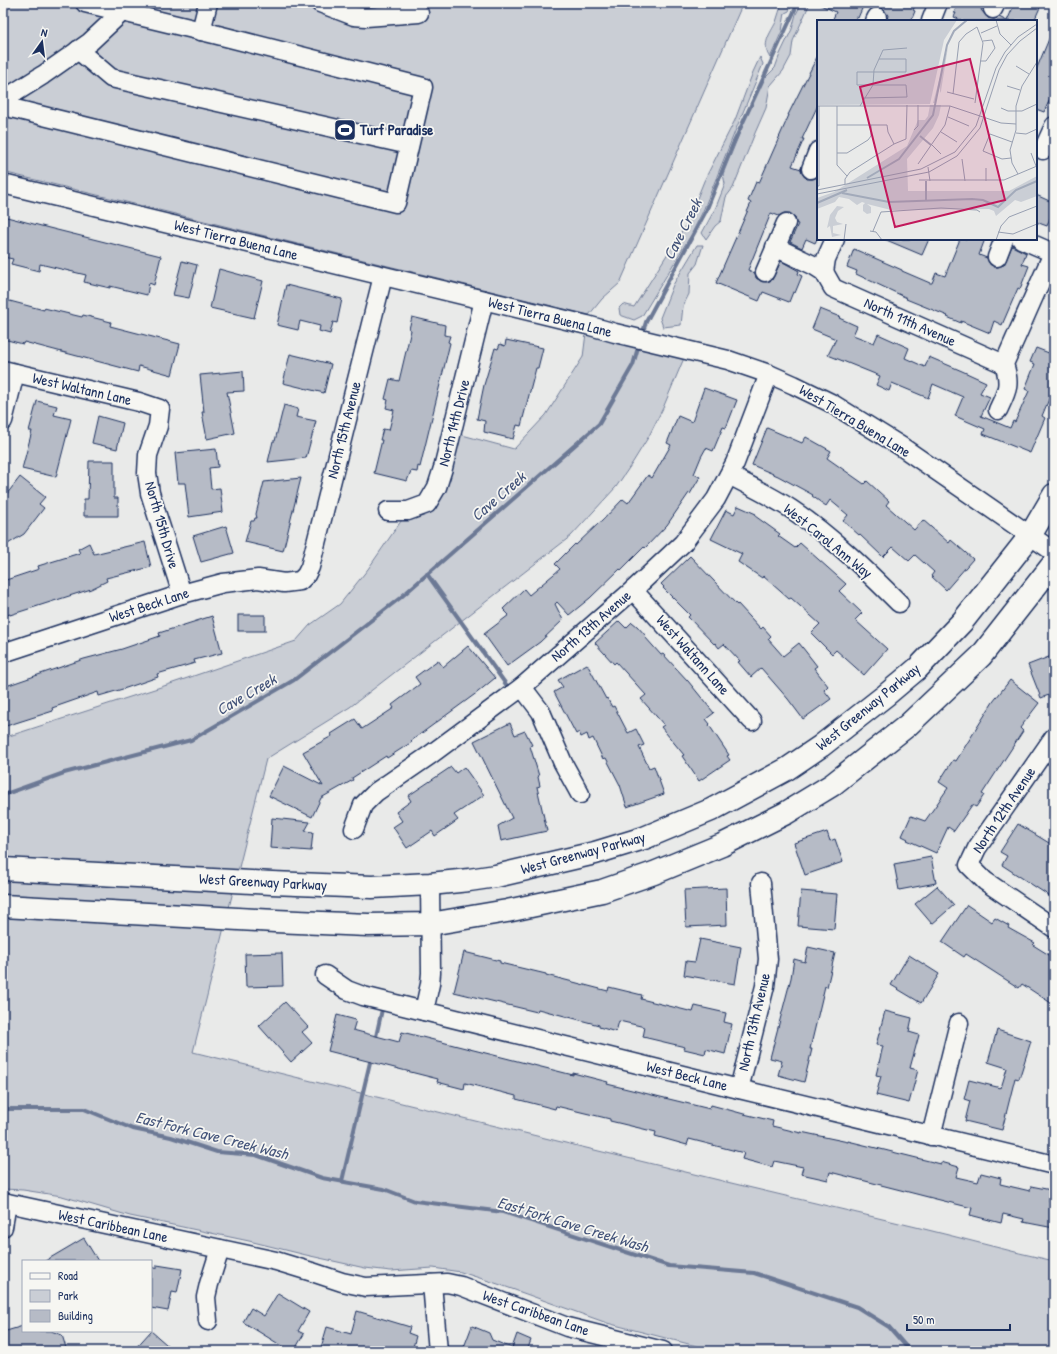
<svg xmlns="http://www.w3.org/2000/svg" width="1057" height="1354" font-family="'Patrick Hand',sans-serif">
  <style>
    .green { fill: #caced5; stroke: #727e9a }
    .lines { fill: none; stroke-linecap: round; stroke-linejoin: round }
    .stream { stroke: #6c7995; stroke-width: 4 }
    .building { fill: #b6bbc6; stroke: #1b2f5e }
    .minor-casing { stroke: #1b2f5e; stroke-width: 21 }
    .major-casing { stroke: #1b2f5e; stroke-width: 25 }
    .minor { stroke: #f6f6f2; stroke-width: 18 }
    .major { stroke: #f6f6f2; stroke-width: 22 }
    .labels { text-anchor: middle; stroke-width: 3.5; stroke-linejoin: round; paint-order: stroke }
    .poi-label { font-size: 15px; font-weight: bold; fill: #1b2f5e; stroke: #f6f6f2; text-anchor: start }
    .street-label { font-size: 15px; fill: #1b2f5e; stroke: #f6f6f2 }
    .water-label { font-size: 16px; font-style: italic; fill: #44547a; stroke: #f6f6f2 }
    .inset-river { fill: none; stroke: #a2aaba; stroke-width: 2 }
    .inset-road { fill: none; stroke: #979fb1; stroke-width: 1 }
    .view { fill: #c2185b; fill-opacity: 0.15; stroke: #c2185b; stroke-width: 2 }
    .inset-edge { fill: none; stroke: #1b2f5e; stroke-width: 2 }
  </style>
  <rect width="100%" height="100%" fill="#e9eae9"/>
  <filter id="ink" filterUnits="userSpaceOnUse"><feTurbulence type="fractalNoise" baseFrequency=".025" numOctaves="2"/><feDisplacementMap in="SourceGraphic" scale="8" xChannelSelector="R" yChannelSelector="G"/><feConvolveMatrix kernelMatrix="1 2 1 2 8 2 1 2 1" color-interpolation-filters="sRGB"/></filter>
  <g filter="url(#ink)">
    <g class="green">
      <polygon points="3,3 743,3 620,283 602,299 589,315 3,172"/>
      <path d="M782,3H793L789,11L785,13L782,31L770,58C761,44 770,34 776,22C778,16 780,9 782,3Z"/>
      <polygon points="802,3 810,3 793,41 791,56 783,71 770,86 766,108 755,133 733,188 726,197 721,221 715,226 706,239 702,233 716,207 725,184 723,174 760,83 775,68 780,54 792,29 796,14"/>
      <polygon points="760,57 763,64 736,129 703,211 691,235 642,316 634,320 620,315 619,308 623,304 634,307 687,223 704,181 735,120 753,72"/>
      <polygon points="697,245 703,245 697,264 690,273 689,294 683,306 681,325 663,327 660,318 673,285"/>
      <path d="M587,325L687,351L663,408L649,436L633,462L616,487L571,536L350,707L266,759L193,1052C434,1111 674,1170 916,1227C962,1238 1008,1251 1054,1261V1351H716L607,1323L498,1284L461,1272L433,1268L391,1271L365,1268L306,1255L249,1241L130,1216L62,1196L23,1190L3,1189V738L170,684L296,641L310,625L340,604L368,569L408,511L427,503L451,432L514,449L546,415L583,357Z"/>
    </g>
    <g class="lines">
      <g class="stream">
        <polyline points="642,335 646,322 706,211 733,144 798,3"/>
        <polyline points="427,574 510,690"/>
        <polyline points="3,795 64,773 191,740 294,680 400,598 599,424 633,365 639,344"/>
        <polyline points="375,1041 383,1005"/>
        <polyline points="3,1109 84,1109 133,1129 171,1137 217,1152 256,1155 322,1178 384,1189 415,1201 503,1212 669,1266 754,1273 857,1307 889,1327 910,1351"/>
        <polyline points="342,1181 371,1058"/>
      </g>
    </g>
    <g class="building">
      <polygon points="816,3 908,3 915,6 913,10 915,11 911,21 887,21 888,15 882,8 877,7 872,8 864,4 858,18 856,17 854,21 832,21 836,12"/>
      <polygon points="958,3 984,3 981,10 988,18 994,19 999,17 1007,21 963,21 954,17 956,13 954,13"/>
      <polygon points="1015,3 1042,3 1034,21 1007,21"/>
      <polygon points="1054,27 1054,98 1051,97 1044,112 1036,109 1036,70"/>
      <polygon points="818,55 818,105 802,139 804,139 792,166 801,169 803,175 807,179 813,179 818,177 818,237 815,243 806,239 802,248 790,242 798,224 796,223 795,217 790,213 784,213 779,216 771,213 748,270 755,273 756,278 761,281 767,282 772,280 781,261 799,271 798,274 802,276 795,293 793,292 789,302 763,292 759,301 716,283 751,203 748,201 756,182 759,183 789,115 788,115"/>
      <polygon points="1036,195 1054,203 1054,209 1047,226 1036,222"/>
      <polygon points="3,216 49,228 161,256 154,285 149,283 147,295 110,286 110,288 84,282 86,275 40,264 39,271 11,264 13,259 3,257"/>
      <polygon points="884,239 929,239 922,255"/>
      <polygon points="960,239 985,239 979,255 987,258 989,263 994,267 998,267 1004,265 1012,246 1026,253 1022,264 1029,266 1020,289 1018,288 1002,325 994,321 990,333 961,321 961,323 947,317 948,316 906,299 907,298 856,274 857,271 847,267 854,249 902,270 902,271 930,283 932,283 936,273 945,276"/>
      <polygon points="182,261 197,265 189,298 173,295"/>
      <polygon points="219,269 263,281 254,318 210,308"/>
      <polygon points="286,285 342,299 337,323 333,322 330,334 319,331 320,326 300,321 298,330 277,325"/>
      <polygon points="6,300 44,310 44,308 82,317 83,315 111,322 110,326 180,344 172,375 139,366 138,372 24,342 23,344 3,339 3,313"/>
      <polygon points="820,309 840,317 839,318 857,326 853,335 874,343 878,334 909,348 905,358 925,367 929,357 962,371 986,382 980,393 990,397 981,416 1010,428 1013,421 1015,422 1029,391 1025,389 1035,364 1030,362 1036,348 1054,355 1054,387 1042,416 1045,418 1030,453 983,434 985,429 955,416 963,397 933,384 928,398 892,383 889,391 876,385 880,376 828,355 836,339 812,329"/>
      <polygon points="412,317 445,325 444,335 450,336 448,342 450,343 420,467 418,466 417,472 411,471 407,481 374,473 382,440 380,440 383,429 389,430 394,410 386,408 388,400 385,399 390,379 399,381 411,330 409,329"/>
      <polygon points="506,340 543,348 538,368 536,368 521,426 517,425 513,439 484,432 485,421 477,419 484,385 495,348 498,349 500,344 505,346"/>
      <polygon points="290,354 331,364 324,393 283,383"/>
      <polygon points="243,371 244,391 227,392 235,433 207,439 202,412 204,412 200,375"/>
      <polygon points="704,388 737,400 726,428 723,427 713,451 706,448 701,457 694,474 700,477 690,494 689,493 667,525 645,548 644,547 621,570 620,569 590,598 569,615 557,602 555,604 563,620 540,642 507,666 484,634 509,615 503,609 524,589 529,595 560,569 555,564 575,544 576,545 600,522 601,522 623,499 628,503 648,475 652,478 671,445 667,443 678,416 692,422"/>
      <polygon points="37,401 57,406 54,415 71,419 56,477 22,469 32,431 29,431"/>
      <polygon points="284,405 298,409 296,417 316,421 306,458 268,462 273,441 275,441"/>
      <polygon points="98,416 123,423 117,449 92,443"/>
      <polygon points="767,428 802,443 806,437 831,451 827,458 864,484 867,481 889,501 886,505 914,530 923,520 949,543 951,540 973,559 946,590 931,576 934,572 915,555 909,561 893,547 883,557 859,534 859,535 843,521 848,515 830,500 826,506 812,496 813,495 802,489 778,476 752,465"/>
      <polygon points="216,449 218,467 209,468 211,489 220,488 223,512 189,517 185,483 178,483 175,453"/>
      <polygon points="89,461 114,461 114,498 118,498 118,516 84,516 84,499 88,499"/>
      <polygon points="20,477 45,497 39,504 44,508 24,534 3,547 3,499"/>
      <polygon points="301,478 283,551 245,542 251,521 254,521 255,518 257,518 256,514 264,482"/>
      <polygon points="738,506 756,514 755,516 780,534 778,536 795,548 800,543 846,584 839,591 862,613 855,620 887,649 864,675 836,650 832,654 811,633 820,624 791,598 789,599 763,576 762,578 738,562 742,554 711,539 726,510 734,514"/>
      <polygon points="226,526 234,553 201,562 193,536"/>
      <polygon points="145,542 151,567 106,578 107,581 91,589 10,615 10,614 3,616 3,581 39,569 38,566 80,553 78,549 89,543 94,554"/>
      <polygon points="690,556 737,605 738,604 761,629 763,627 771,636 768,639 783,656 799,643 817,666 814,668 828,686 824,690 831,699 803,719 788,699 761,668 751,677 738,662 740,661 724,644 719,648 715,643 714,644 688,617 690,615 663,588 664,587 661,584"/>
      <rect x="238" y="615" width="27" height="16"/>
      <polygon points="212,616 222,653 194,660 195,663 157,674 158,677 126,688 99,696 98,692 52,708 53,711 3,727 3,687 84,659 122,649 160,636 159,633"/>
      <polygon points="619,621 626,628 632,622 637,626 646,636 645,637 661,655 663,654 688,681 714,713 706,719 710,724 709,725 729,755 727,756 730,760 699,781 682,756 684,755 661,727 664,725 641,699 646,695 616,662 614,664 595,643"/>
      <polygon points="468,646 495,678 478,692 411,741 412,742 387,758 386,756 352,778 353,780 321,798 312,817 269,796 284,766 323,786 303,752 332,736 331,734 355,719 362,729 394,708 392,705 420,684 415,677 438,660 443,667"/>
      <polygon points="1054,655 1054,693 1041,698 1028,665"/>
      <polygon points="587,664 606,699 607,698 612,707 614,706 628,733 636,729 644,745 639,747 649,768 654,766 664,794 627,807 620,785 606,758 603,759 593,738 589,740 587,734 581,737 579,732 576,734 554,692 563,687 558,680"/>
      <polygon points="1010,680 1039,703 1020,728 1023,731 982,794 984,795 976,807 972,805 954,831 948,827 936,853 907,840 908,839 902,836 911,816 925,821 948,788 939,782 953,760 956,761 993,702"/>
      <polygon points="510,723 515,735 525,731 532,745 530,746 539,776 538,777 540,786 537,787 547,831 501,841 498,826 512,818 474,741"/>
      <polygon points="451,767 456,773 464,767 484,795 454,815 458,820 435,836 432,831 407,848 393,827 402,821 396,812 411,801 408,796"/>
      <polygon points="272,818 310,822 305,831 313,832 311,851 270,848"/>
      <polygon points="1018,824 1054,846 1054,899 1002,865 1007,856 1000,852"/>
      <polygon points="827,832 830,841 835,839 843,862 805,875 794,843"/>
      <polygon points="931,857 936,883 899,890 894,864"/>
      <polygon points="937,886 954,905 932,924 915,904"/>
      <polygon points="726,888 727,925 686,927 684,890"/>
      <polygon points="801,891 837,894 834,929 798,926"/>
      <polygon points="967,905 992,922 995,918 1009,926 1008,928 1035,943 1033,945 1054,958 1054,1005 1022,984 1019,988 966,954 964,957 942,942"/>
      <polygon points="700,939 741,947 735,984 684,975 686,961 695,962"/>
      <polygon points="808,947 835,953 827,987 825,986 810,1049 812,1049 804,1082 778,1075 782,1061 770,1058 791,978 794,959 805,962"/>
      <polygon points="464,952 500,961 500,963 546,974 546,975 608,991 609,987 642,995 641,999 693,1012 695,1006 726,1013 724,1022 732,1024 725,1054 706,1049 705,1054 684,1049 685,1047 643,1037 645,1027 619,1021 616,1032 599,1027 599,1025 538,1009 537,1012 454,992"/>
      <polygon points="282,953 283,986 246,987 245,954"/>
      <polygon points="909,955 939,974 921,1003 891,985"/>
      <polygon points="285,1002 308,1027 302,1032 312,1043 291,1062 259,1026"/>
      <polygon points="885,1011 912,1018 909,1032 919,1035 910,1068 918,1070 909,1103 876,1095 881,1076 876,1075 883,1046 876,1045"/>
      <polygon points="337,1015 356,1020 353,1030 399,1042 402,1032 573,1075 573,1073 608,1082 607,1084 710,1109 711,1105 744,1114 773,1121 772,1126 801,1133 801,1132 848,1142 848,1141 941,1164 941,1162 959,1167 956,1177 978,1182 981,1173 1001,1178 1000,1184 1030,1191 1031,1186 1051,1190 1049,1201 1054,1202 1054,1228 1023,1222 1024,1219 1003,1214 1001,1223 970,1215 972,1208 932,1198 830,1172 828,1180 801,1174 803,1167 774,1161 772,1167 742,1159 744,1153 689,1139 687,1145 655,1136 656,1132 610,1121 610,1119 556,1106 555,1109 516,1099 516,1096 465,1083 464,1089 437,1082 438,1079 328,1051"/>
      <polygon points="997,1030 1031,1041 1019,1079 1015,1078 1002,1130 965,1121 970,1101 964,1099 969,1080 1001,1088 1007,1068 988,1062"/>
      <polygon points="84,1238 98,1261 45,1261"/>
      <polygon points="157,1265 182,1269 177,1293 172,1292 168,1311 151,1308 151,1267 157,1269"/>
      <polygon points="278,1293 309,1312 298,1331 304,1334 294,1351 290,1351 243,1322 251,1308 264,1316"/>
      <polygon points="357,1311 410,1327 408,1333 416,1336 412,1351 320,1351 327,1327 351,1334"/>
      <polygon points="23,1326 23,1331 51,1331 62,1335 67,1351 3,1351 3,1332"/>
      <polygon points="472,1326 489,1333 492,1340 512,1348 517,1334 531,1340 527,1351 473,1351 464,1347"/>
      <polygon points="151,1331 174,1351 133,1351"/>
    </g>
    <g class="lines">
      <g class="minor-casing">
        <g id="minor">
          <polyline points="320,3 354,16 366,17 419,13"/>
          <polyline points="993,9 996,3"/>
          <polyline points="875,21 877,17"/>
          <polyline points="931,21 938,3"/>
          <polyline points="201,31 208,3"/>
          <polyline points="78,50 111,78 409,145"/>
          <polyline points="3,100 43,75 90,42 122,12 124,3"/>
          <polyline points="3,106 396,203 423,87 214,34 85,3"/>
          <polyline points="1043,150 1054,126"/>
          <polyline points="811,169 818,151"/>
          <polyline points="3,184 587,325 615,333 728,360 769,374 794,385 831,403 902,447 1054,552"/>
          <polyline points="1021,239 1053,253"/>
          <polyline points="775,247 813,265 824,272 833,288 1004,364"/>
          <polyline points="997,257 1004,239"/>
          <polyline points="765,272 786,223"/>
          <polyline points="824,272 826,259 835,239"/>
          <polyline points="3,370 139,402 160,409 158,426 148,455 147,473 150,493 182,594"/>
          <path d="M998,410C1007,391 1011,385 1004,364L1054,251"/>
          <polyline points="3,421 15,373"/>
          <path d="M729,475C750,486 771,496 791,509C830,535 866,570 899,603"/>
          <polyline points="388,511 408,511 427,504 437,487 443,468 484,300"/>
          <polyline points="633,590 752,721"/>
          <polyline points="3,653 182,594 223,583 258,579 284,583 300,581 306,575 310,567 383,276"/>
          <polyline points="522,687 541,712 563,763 580,794"/>
          <polyline points="1054,737 977,848 969,865 985,881 1054,928"/>
          <polyline points="354,829 363,805 376,792 430,755 522,687 633,590 683,543 716,499 735,463 769,374"/>
          <polyline points="325,975 347,990 363,996 739,1089 1054,1165"/>
          <polyline points="424,1011 430,984 431,973 430,884"/>
          <polyline points="739,1089 765,986 768,959 761,883"/>
          <polyline points="931,1136 959,1023"/>
          <polyline points="3,1202 276,1261 312,1272 342,1282 366,1287 447,1283 461,1286 567,1327 663,1351"/>
          <polyline points="3,1227 7,1203"/>
          <polyline points="432,1284 438,1351"/>
          <polyline points="208,1321 206,1297 209,1284 220,1249"/>
        </g>
      </g>
      <g class="major-casing">
        <g id="major">
          <polyline points="3,869 272,883 372,887 430,884 469,880 496,876 595,853 644,838 711,810 787,769 821,746 886,695 918,668 962,622 1030,536 1054,495"/>
          <polyline points="3,906 275,921 368,925 430,924 507,911 602,891 654,873 722,845 786,813 832,785 908,725 981,656 1054,563"/>
        </g>
      </g>
      <use href="#minor" class="minor"/>
      <use href="#major" class="major"/>
    </g>
  </g>
  <defs>
    <g id="stadium-square" transform="scale(1.15)"><rect x="-9" y="-9" width="18" height="18" rx="4" fill="#1b2f5e" stroke="#f6f6f2"/><path d="M0-5a6.5 5 0 1 0 0 10a6.5 5 0 1 0 0-10ZM-3.5-1.8h7v3.6h-7Z" fill="#fff"/></g>
  </defs>
  <g fill-rule="evenodd">
    <use href="#stadium-square" x="345" y="130"/>
  </g>
  <g class="labels">
    <g class="poi-label">
      <text x="360" y="135">Turf Paradise</text>
    </g>
    <g class="street-label">
      <text transform="translate(236 240) rotate(14)" y="5">West Tierra Buena Lane</text>
      <text transform="translate(550 317) rotate(14)" y="5">West Tierra Buena Lane</text>
      <text transform="translate(910 322) rotate(24)" y="5">North 11th Avenue</text>
      <text transform="translate(82 389) rotate(13)" y="5">West Waltann Lane</text>
      <text transform="translate(855 421) rotate(31)" y="5">West Tierra Buena Lane</text>
      <text transform="translate(454 423) rotate(-76)" y="5">North 14th Drive</text>
      <text transform="translate(344 430) rotate(-76)" y="5">North 15th Avenue</text>
      <text transform="translate(162 525) rotate(74)" y="5">North 15th Drive</text>
      <text transform="translate(828 541) rotate(39)" y="5">West Carol Ann Way</text>
      <text transform="translate(149 605) rotate(-18)" y="5">West Beck Lane</text>
      <text transform="translate(591 626) rotate(-41)" y="5">North 13th Avenue</text>
      <text transform="translate(693 655) rotate(48)" y="5">West Waltann Lane</text>
      <text transform="translate(868 707) rotate(-39)" y="5">West Greenway Parkway</text>
      <text transform="translate(1004 810) rotate(-56)" y="5">North 12th Avenue</text>
      <text transform="translate(583 853) rotate(-15)" y="5">West Greenway Parkway</text>
      <text transform="translate(263 882) rotate(3)" y="5">West Greenway Parkway</text>
      <text transform="translate(754 1022) rotate(-77)" y="5">North 13th Avenue</text>
      <text transform="translate(687 1076) rotate(14)" y="5">West Beck Lane</text>
      <text transform="translate(113 1226) rotate(12)" y="5">West Caribbean Lane</text>
      <text transform="translate(536 1313) rotate(19)" y="5">West Caribbean Lane</text>
    </g>
    <g class="water-label">
      <text transform="translate(682 229) rotate(-63)" y="6">Cave Creek</text>
      <text transform="translate(498 496) rotate(-41)" y="6">Cave Creek</text>
      <text transform="translate(246 694) rotate(-30)" y="6">Cave Creek</text>
      <text transform="translate(212 1135) rotate(14)" y="6">East Fork Cave Creek Wash</text>
      <text transform="translate(573 1224) rotate(17)" y="6">East Fork Cave Creek Wash</text>
    </g>
  </g>
  <g transform="translate(817 20)">
    <rect width="220" height="220" fill="#e9eae9"/>
    <path d="M0,0H140L127,20L113,84L0,85ZM131,27L124,71L123,73V66L118,83H116ZM113,85H124L122,95L116,108L90,139L91,171H192L220,156V176L204,182L198,180L179,196L177,191L172,189L74,190L50,184L54,187V193L50,194L46,191V185L48,183L45,182L40,185L32,179L22,177L18,182L0,189V178L17,172L90,126L101,100H108L111,96ZM20,186L27,187L21,191L18,198L20,202L26,204L16,206V213L24,215L15,217L13,206L10,208L13,195Z" fill="#caced5"/>
    <path class="inset-river" d="M103,116L114,125M50,158L82,139L116,95L130,25L137,11L150,0M109,161V180M25,173L72,182L155,179L166,180L181,187L199,170L220,161M0,183L30,170"/>
    <path class="inset-road" d="M179,0L183,14L194,25M164,13L180,6M163,41H169L178,28L175,20L166,21M199,46L212,54M190,66L203,70M130,72L157,79M136,74L142,22L149,14L160,7L166,23L158,83M46,78L90,77L89,65H40V52H89V39H62M0,86H133L184,103L199,104M20,86V145L30,156M43,86L56,65L57,50L66,30L90,28M184,88L191,91H205L220,84M131,97L152,106M20,105H70L71,112L77,124M97,110L101,106V85M124,112L140,122M199,113L209,114L220,109M115,125L124,134M20,133H30L51,120L54,116V105M214,133L219,146M194,138L185,139L166,131L173,114L195,122M145,139L148,161M101,144L128,105L133,86M111,147L113,161M169,148V161M201,154L195,143L193,130L199,110V86L205,66L220,42M102,160H187L220,146M28,164V159L33,152L77,124L89,119L90,85M0,166H2V86M0,170L104,149L138,132L159,106L179,48L188,32L201,17L220,4M0,174L112,152L140,136L163,108L182,50L190,35L203,21L220,8M53,211L59,212L65,220M56,211L64,192L124,188L160,190L163,192M181,212L196,214L220,204M27,220L29,204M179,220L184,206L192,197L220,186"/>
    <path class="view" d="M153,39L188,180L78,207L43,67Z"/>
    <rect width="220" height="220" class="inset-edge"/>
  </g>
  <rect width="1057" height="1354" fill="none" stroke="#f6f6f2" stroke-width="16"/>
  <rect x="8" y="8" width="1041" height="1338" fill="none" stroke="#1b2f5e" stroke-width="1.5" filter="url(#ink)"/>
  <rect x="22" y="1260" width="130" height="72" fill="#f6f6f2" stroke="#9ea6b7"/>
  <rect x="30" y="1273" width="20" height="6" fill="#f6f6f2" stroke="#9ea6b7"/>
  <text x="58" y="1280" font-size="12" fill="#1b2f5e">Road</text>
  <rect x="30" y="1290" width="20" height="12" fill="#caced5" stroke="#9ea6b7"/>
  <text x="58" y="1300" font-size="12" fill="#1b2f5e">Park</text>
  <rect x="30" y="1310" width="20" height="12" fill="#b6bbc6" stroke="#9ea6b7"/>
  <text x="58" y="1320" font-size="12" fill="#1b2f5e">Building</text>
  <g transform="translate(42 42) rotate(14)" stroke="#f6f6f2" stroke-width="3" paint-order="stroke">
  <path d="M0-3L7 15L0 10L-7 15Z" fill="#1b2f5e"/>
  <text y="-6" font-size="11" font-weight="bold" text-anchor="middle" fill="#1b2f5e">N</text>
  </g>
  <path d="M907 1324v6h103v-6" fill="none" stroke="#1b2f5e" stroke-width="2"/>
  <text x="913" y="1324" font-size="12" fill="#1b2f5e" stroke="#f6f6f2" stroke-width="3" paint-order="stroke">50 m</text>
</svg>
